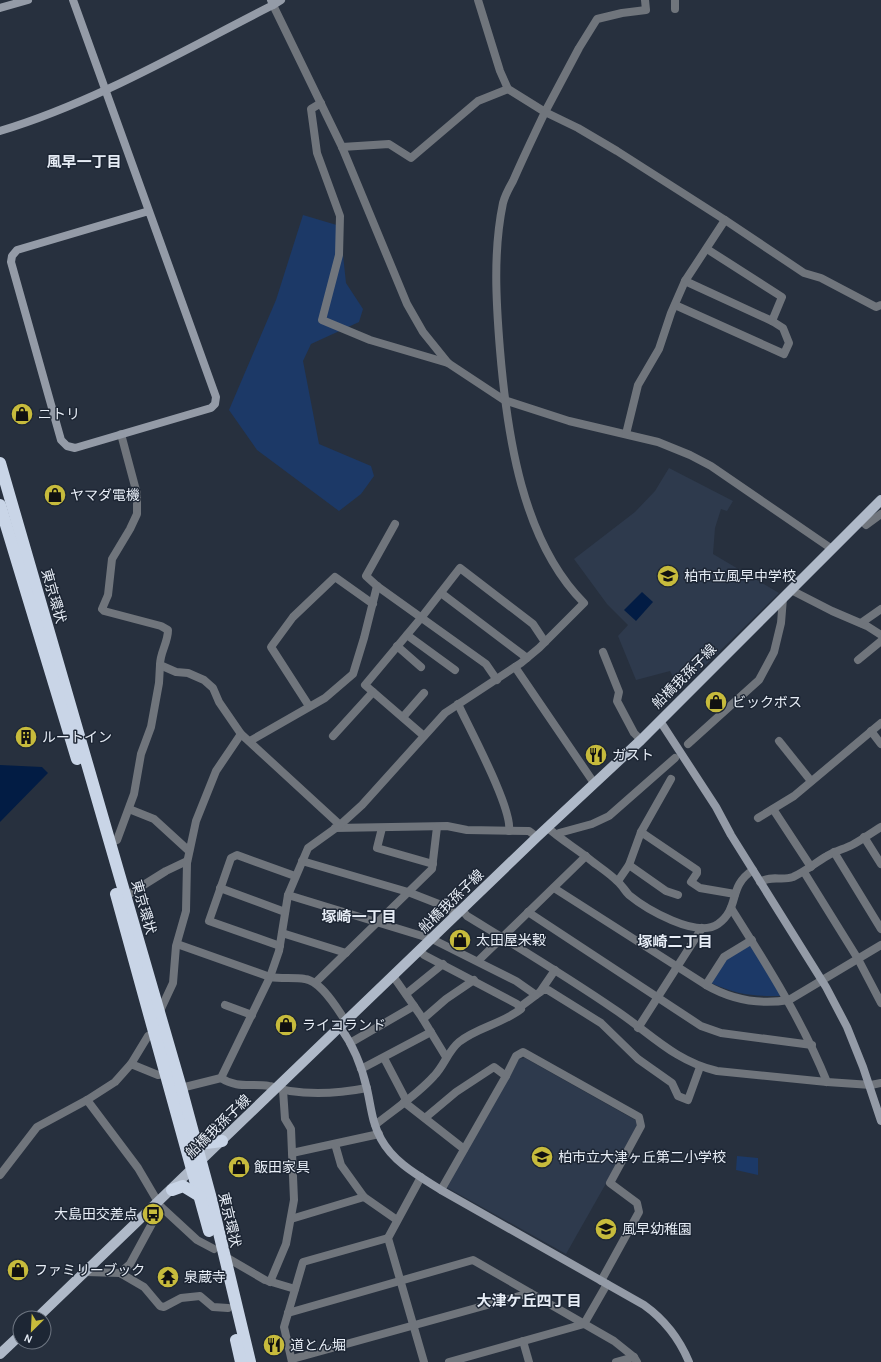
<svg xmlns="http://www.w3.org/2000/svg" width="881" height="1362" font-family="Karla,'Noto Sans JP',sans-serif">
  <style>
    .built { fill: #2e3a4d }
    .green { fill: #1c3967 }
    .water { fill: #021c44 }
    .lines { fill: none; stroke-linecap: round; stroke-linejoin: round }
    .street { stroke: #70757c; stroke-width: 8 }
    .secondary { stroke: #949ba7; stroke-width: 8 }
    .primary { stroke: #afb9c8; stroke-width: 10 }
    .highway { stroke: #c9d5e7; stroke-width: 12 }
    .labels { text-anchor: middle; stroke-width: 3; stroke-linejoin: round; paint-order: stroke }
    .poi-label { font-size: 14px; fill: #e7edf6; stroke: #1d2634; text-anchor: start }
    .street-label { font-size: 14px; fill: #e7edf6; stroke: #1d2634 }
    .neighbourhood-label { font-size: 15px; font-weight: bold; fill: #e7edf6; stroke: #1d2634 }
  </style>
  <rect width="100%" height="100%" fill="#27303e"/>
  <g class="built">
    <polygon points="669,468 733,501 727,511 721,509 715,528 713,554 779,593 680,690 670,671 636,680 618,636 628,625 607,604 574,559 635,512 655,491"/>
    <polygon points="525,1058 637,1121 638,1127 566,1254 446,1187 519,1059"/>
  </g>
  <g class="green">
    <polygon points="303,215 340,226 346,283 363,309 359,322 311,344 303,361 319,444 371,466 374,476 361,494 339,511 257,450 229,410 276,300"/>
    <path d="M750,944L781,996C752,996 738,995 711,983L725,958Z"/>
    <polygon points="737,1156 758,1158 758,1175 736,1170"/>
  </g>
  <g class="water">
    <polygon points="642,592 653,602 636,621 624,610"/>
    <polygon points="0,765 42,767 48,773 0,822"/>
  </g>
  <g class="lines">
    <g class="street">
      <polyline points="478,0 500,71 508,89 545,112 579,48 597,19 622,13 646,10 645,0"/>
      <polyline points="273,5 342,147 407,304 423,332 448,363 504,400 569,421 658,442 690,455 711,466 832,549"/>
      <polyline points="675,9 675,0"/>
      <polyline points="321,103 311,109 317,153 340,216 339,255 322,320 370,340 448,363"/>
      <polyline points="342,147 389,144 411,158 478,101 508,89"/>
      <polyline points="685,281 772,321"/>
      <polyline points="675,305 784,354 789,343 783,328 772,321 782,297 707,249"/>
      <path d="M121,434L137,494V514L130,529L112,559L108,595L102,609L104,611L161,626L168,630C168,643 160,652 160,665L176,672L188,673L204,680L213,688L219,702L241,734L340,825"/>
      <polyline points="626,434 638,385 659,349 671,313 685,281 725,220"/>
      <polyline points="861,520 866,525 881,514"/>
      <polyline points="395,524 366,576 377,586 486,664 497,680"/>
      <polyline points="791,590 832,611 867,626 881,635"/>
      <polyline points="441,593 527,658"/>
      <polyline points="861,623 881,609"/>
      <polyline points="407,635 455,670"/>
      <polyline points="397,646 421,667"/>
      <polyline points="603,652 619,692 617,701 634,733 641,740"/>
      <polyline points="858,660 881,641"/>
      <polyline points="515,667 594,783"/>
      <path d="M458,704C469,728 513,809 509,831"/>
      <polyline points="309,706 271,647 293,617 335,577 373,604"/>
      <polyline points="403,717 424,693"/>
      <polyline points="871,731 881,744"/>
      <polyline points="333,736 373,692"/>
      <polyline points="424,736 365,685 421,618 460,568 533,624 545,642"/>
      <polyline points="250,741 325,698 353,674 364,638 377,586"/>
      <polyline points="779,741 811,781"/>
      <polyline points="688,744 759,680 774,652 781,623 783,598"/>
      <polyline points="129,809 154,819 189,851"/>
      <polyline points="773,809 811,867"/>
      <polyline points="758,818 794,796 881,723"/>
      <path d="M547,827C561,840 579,850 593,862C601,868 610,874 617,881C622,885 625,891 629,895C646,909 697,939 718,924C741,907 727,887 753,870"/>
      <polyline points="335,828 447,826 467,830 529,831 537,837"/>
      <polyline points="382,828 377,848 433,864"/>
      <polyline points="641,832 697,870 697,873 691,882 700,888 735,894"/>
      <polyline points="557,835 559,833 592,824 609,816 675,758"/>
      <polyline points="864,837 881,864"/>
      <polyline points="109,842 117,840 134,794 141,754 151,727 159,683 160,665"/>
      <polyline points="834,852 881,929"/>
      <polyline points="302,861 408,892 449,908 456,916"/>
      <polyline points="629,865 666,891 678,895"/>
      <polyline points="804,872 858,959 881,1003"/>
      <polyline points="618,881 629,865 641,832 671,779"/>
      <path d="M760,882C771,875 782,881 793,877C806,871 815,863 827,856C835,851 844,849 852,845C862,840 871,833 881,827"/>
      <polyline points="220,888 285,912"/>
      <path d="M554,888L706,985C732,1000 759,1005 789,1000L881,945"/>
      <polyline points="288,895 432,939 516,981 536,995 543,990 548,990 601,1023 638,1059 672,1083 678,1096 688,1100 700,1067"/>
      <polyline points="126,896 166,871 187,861"/>
      <path d="M731,908C767,965 802,1020 827,1082"/>
      <path d="M462,910L467,916C516,946 566,976 614,1009C649,1032 674,1061 717,1071L827,1082L871,1085L881,1083"/>
      <polyline points="528,912 701,1026 721,1033 812,1045"/>
      <polyline points="282,933 346,953"/>
      <path d="M177,944L270,977C282,979 294,977 305,979C321,981 338,1009 346,1022"/>
      <polyline points="280,946 209,921 231,858 237,855 295,876"/>
      <polyline points="478,961 586,856"/>
      <polyline points="393,976 421,1016 446,1057"/>
      <polyline points="315,983 432,869 437,827"/>
      <polyline points="706,985 724,957 752,940"/>
      <polyline points="540,992 555,970"/>
      <polyline points="406,994 443,964"/>
      <polyline points="225,1005 252,1015"/>
      <polyline points="520,1007 536,995"/>
      <polyline points="159,1013 173,983 176,946 186,911 187,863 196,821 216,771 241,734"/>
      <polyline points="423,1019 446,999 474,980"/>
      <polyline points="638,1028 702,928"/>
      <polyline points="350,1043 414,1006"/>
      <polyline points="384,1058 406,1100"/>
      <polyline points="131,1064 148,1036 155,1033"/>
      <polyline points="361,1069 431,1032"/>
      <polyline points="506,1076 516,1056 523,1052 639,1117 641,1126 610,1183 637,1203 639,1212 601,1281"/>
      <path d="M221,1078C237,1089 252,1083 269,1086C276,1087 283,1090 290,1091C316,1095 341,1093 367,1088"/>
      <path d="M181,1088L221,1078L270,977L279,951L288,895L308,848L340,825L362,805L445,713L521,663L539,648L584,603C522,541 507,434 500,350C496,301 493,251 503,203C505,195 509,188 513,181C523,158 534,135 545,112L578,128L617,151L725,220L804,273L821,278L876,307L881,305"/>
      <polyline points="87,1100 138,1168 158,1202"/>
      <polyline points="404,1102 464,1149"/>
      <polyline points="425,1118 456,1092 494,1067 506,1076 441,1190"/>
      <path d="M375,1125C395,1109 417,1095 434,1076C444,1066 448,1051 459,1042C478,1027 502,1024 521,1009L517,1004L424,955L420,950"/>
      <polyline points="335,1144 341,1165 364,1197 397,1220"/>
      <polyline points="292,1153 379,1134"/>
      <polyline points="0,1175 37,1127 87,1100 115,1082 131,1064 158,1075 166,1073"/>
      <polyline points="421,1177 388,1238 424,1362"/>
      <polyline points="158,1204 197,1240 214,1249"/>
      <polyline points="291,1219 364,1197"/>
      <polyline points="224,1256 265,1280 295,1289"/>
      <polyline points="86,1272 120,1273 144,1287 160,1306 164,1307 181,1298 200,1296 213,1307 228,1308"/>
      <polyline points="120,1273 130,1264 161,1207"/>
      <polyline points="270,1282 286,1244 294,1200 291,1129 285,1119 283,1090"/>
      <polyline points="288,1313 473,1260 614,1341 634,1357 637,1362"/>
      <polyline points="523,1341 529,1362"/>
      <polyline points="292,1359 530,1293"/>
      <polyline points="292,1362 284,1327 303,1262 388,1238"/>
      <polyline points="449,1362 584,1324 607,1284"/>
      <polyline points="616,1362 634,1357"/>
    </g>
    <g class="secondary">
      <polyline points="73,0 216,397 215,404 211,408 75,448 67,446 61,440 11,262 12,256 17,250 149,211"/>
      <polyline points="273,5 281,0"/>
      <polyline points="0,8 28,0"/>
      <path d="M0,131C96,102 184,50 273,5L271,0"/>
      <polyline points="660,721 716,807 731,835 826,987 847,1027 863,1067 881,1121"/>
      <path d="M340,1027C353,1045 362,1067 367,1089C371,1106 372,1123 381,1139C394,1163 419,1176 441,1190L644,1305C665,1320 679,1338 689,1362"/>
    </g>
    <g class="primary">
      <polyline points="37,1318 537,837 641,740 881,500"/>
      <polyline points="0,1354 20,1335"/>
    </g>
    <g class="highway">
      <polyline points="0,463 181,1088 210,1195 250,1362"/>
      <polyline points="0,505 77,759"/>
      <polyline points="116,894 209,1231"/>
      <polyline points="193,1136 206,1143 222,1141"/>
      <polyline points="172,1190 183,1186 201,1197"/>
      <polyline points="236,1340 241,1362"/>
    </g>
  </g>
  <defs>
    <g id="shop-disc" transform="scale(1.15)"><circle r="9.5" fill="#c7bb3c" stroke="#1d2634"/><path d="M-5-2.5h2.3a2.7 3.5 0 0 1 5.4 0H5L5.5 6h-11ZM-1.5-2.5h3a1.5 2.3 0 0 0-3 0Z" fill="#111"/></g>
    <g id="school-disc" transform="scale(1.15)"><circle r="9.5" fill="#c7bb3c" stroke="#1d2634"/><path d="M0-5L7-2L0 1L-7-2ZM-4 1L0 2.5L4 1V4Q0 6-4 4Z" fill="#111"/></g>
    <g id="building-disc" transform="scale(1.15)"><circle r="9.5" fill="#c7bb3c" stroke="#1d2634"/><path d="M-4-6H4V6H1V3H-1V6H-4ZM-2.5-4.3h1.7v1.8h-1.7ZM.8-4.3h1.7v1.8H.8ZM-2.5-1h1.7V.8h-1.7ZM.8-1h1.7V.8H.8Z" fill="#111"/></g>
    <g id="restaurant-disc" transform="scale(1.15)"><circle r="9.5" fill="#c7bb3c" stroke="#1d2634"/><path d="M-5-6h1v4h1v-4h1v4h1v-4h1v5L-1.5 .5V6h-2V.5L-5-1ZM5-6V6H3V1.5H1.5Q1.5-4 5-6Z" fill="#111"/></g>
    <g id="bus-disc" transform="scale(1.15)"><circle r="9.5" fill="#c7bb3c" stroke="#1d2634"/><path d="M-5-6H5V4H4V6H2V4H-2V6H-4V4H-5ZM-3.5-4V0h7V-4ZM-3.5 1.2v1.5H-2V1.2ZM2 1.2v1.5H3.5V1.2Z" fill="#111"/></g>
    <g id="temple-disc" transform="scale(1.15)"><circle r="9.5" fill="#c7bb3c" stroke="#1d2634"/><path d="M0-6L5-2H3V0L6.5 2.5H4V6H1.5V3h-3V6H-4V2.5H-6.5L-3 0V-2H-5Z" fill="#111"/></g>
  </defs>
  <g fill-rule="evenodd">
    <use href="#shop-disc" x="22" y="414"/>
    <use href="#shop-disc" x="55" y="495"/>
    <use href="#school-disc" x="668" y="576"/>
    <use href="#shop-disc" x="716" y="702"/>
    <use href="#building-disc" x="26" y="737"/>
    <use href="#restaurant-disc" x="596" y="755"/>
    <use href="#shop-disc" x="460" y="940"/>
    <use href="#shop-disc" x="286" y="1025"/>
    <use href="#school-disc" x="542" y="1157"/>
    <use href="#shop-disc" x="239" y="1167"/>
    <use href="#bus-disc" x="153" y="1214"/>
    <use href="#school-disc" x="606" y="1229"/>
    <use href="#shop-disc" x="18" y="1270"/>
    <use href="#temple-disc" x="168" y="1277"/>
    <use href="#restaurant-disc" x="274" y="1345"/>
  </g>
  <g class="labels">
    <g class="poi-label">
      <text x="38" y="419">ニトリ</text>
      <text x="70" y="500">ヤマダ電機</text>
      <text x="684" y="581">柏市立風早中学校</text>
      <text x="732" y="707">ビックボス</text>
      <text x="42" y="742">ルートイン</text>
      <text x="612" y="760">ガスト</text>
      <text x="476" y="945">太田屋米穀</text>
      <text x="302" y="1030">ライコランド</text>
      <text x="558" y="1162">柏市立大津ヶ丘第二小学校</text>
      <text x="254" y="1172">飯田家具</text>
      <text x="138" y="1219" text-anchor="end">大島田交差点</text>
      <text x="622" y="1234">風早幼稚園</text>
      <text x="34" y="1275">ファミリーブック</text>
      <text x="184" y="1282">泉蔵寺</text>
      <text x="290" y="1350">道とん堀</text>
    </g>
    <g class="street-label">
      <text transform="translate(54 596) rotate(74)" y="5">東京環状</text>
      <text transform="translate(684 676) rotate(-45)" y="5">船橋我孫子線</text>
      <text transform="translate(451 901) rotate(-44)" y="5">船橋我孫子線</text>
      <text transform="translate(144 907) rotate(74)" y="5">東京環状</text>
      <text transform="translate(218 1126) rotate(-44)" y="5">船橋我孫子線</text>
      <text transform="translate(230 1220) rotate(77)" y="5">東京環状</text>
    </g>
    <g class="neighbourhood-label">
      <text x="84" y="167">風早一丁目</text>
      <text x="359" y="922">塚崎一丁目</text>
      <text x="675" y="947">塚崎二丁目</text>
      <text x="529" y="1306">大津ケ丘四丁目</text>
    </g>
  </g>
  <g transform="translate(32 1330) rotate(204)"><circle r="19" fill="#1d2634" stroke="#6e7682"/>
  <path d="M0-3L7 15L0 10L-7 15Z" fill="#c7bb3c"/>
  <text y="-6" font-size="11" font-weight="bold" text-anchor="middle" fill="#e7edf6">N</text>
  </g>
</svg>
